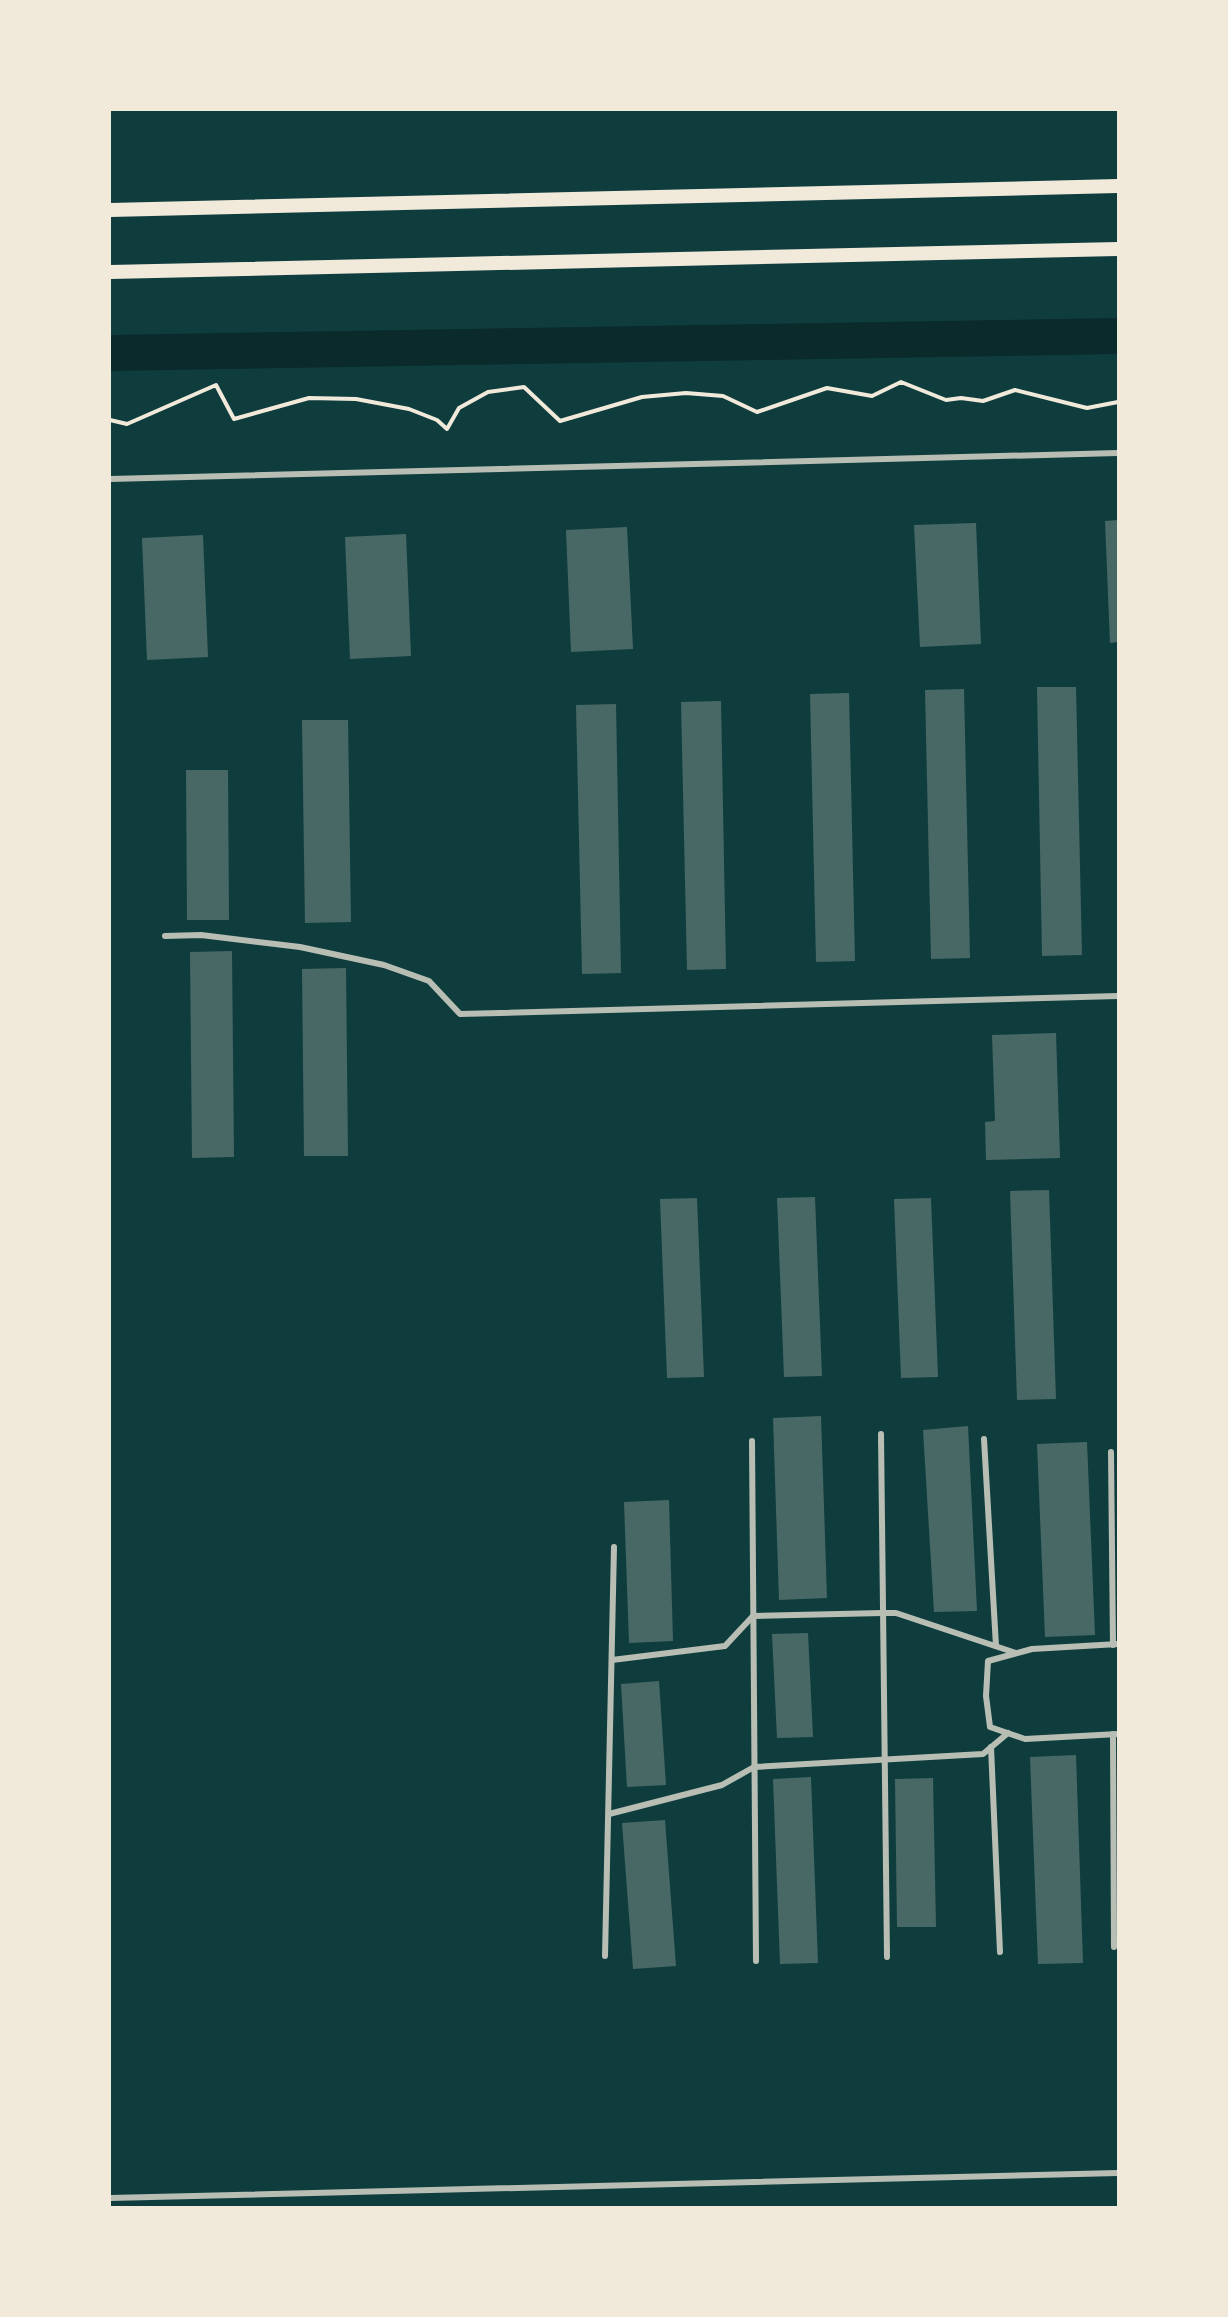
<svg xmlns="http://www.w3.org/2000/svg" width="1228" height="2317" font-family="'Golos Text',sans-serif">
  <style>
    .lines { fill: none; stroke-linecap: round; stroke-linejoin: round }
    .river { stroke: #0a2a2b; stroke-width: 36 }
    .building { fill: #486865 }
    .path { stroke: #f1e9da; stroke-width: 4 }
    .minor { stroke: #b8beb3; stroke-width: 6 }
    .primary { stroke: #f1e9da; stroke-width: 14 }
  </style>
  <rect width="100%" height="100%" fill="#0f3d3e"/>
  <g class="lines">
    <polyline class="river" points="110,353 1118,336"/>
  </g>
  <g class="building">
    <polygon points="1118,520 1118,642 1110,643 1105,521"/>
    <polygon points="976,523 981,644 920,647 914,525"/>
    <polygon points="627,527 633,649 571,652 566,530"/>
    <polygon points="406,534 411,656 350,659 345,537"/>
    <polygon points="203,535 208,657 147,660 142,538"/>
    <polygon points="1037,687 1076,687 1082,955 1042,956"/>
    <polygon points="964,689 970,958 931,959 925,690"/>
    <polygon points="849,693 855,961 816,962 810,694"/>
    <polygon points="721,701 726,969 687,970 681,702"/>
    <polygon points="616,704 621,973 582,974 576,705"/>
    <polygon points="302,720 348,720 351,922 305,923"/>
    <polygon points="186,770 228,770 229,920 187,920"/>
    <polygon points="232,951 234,1157 192,1158 190,952"/>
    <polygon points="346,968 348,1156 304,1156 302,969"/>
    <polygon points="1056,1033 1060,1158 986,1160 985,1122 995,1121 992,1035"/>
    <polygon points="1049,1190 1056,1399 1017,1400 1010,1191"/>
    <polygon points="815,1197 822,1376 784,1377 777,1198"/>
    <polygon points="697,1198 704,1377 667,1378 660,1199"/>
    <polygon points="931,1198 938,1377 901,1378 894,1199"/>
    <polygon points="821,1416 827,1598 779,1600 773,1418"/>
    <polygon points="968,1426 977,1611 934,1612 923,1430"/>
    <polygon points="1087,1442 1095,1635 1045,1637 1037,1444"/>
    <polygon points="669,1500 673,1641 629,1643 624,1502"/>
    <polygon points="808,1633 813,1737 777,1738 772,1634"/>
    <polygon points="659,1681 666,1785 627,1787 621,1684"/>
    <polygon points="1076,1755 1083,1963 1038,1964 1030,1757"/>
    <polygon points="811,1777 818,1963 780,1964 773,1779"/>
    <polygon points="933,1778 936,1927 897,1927 895,1779"/>
    <polygon points="665,1820 676,1966 633,1969 622,1823"/>
  </g>
  <g class="lines">
    <polyline class="path" points="110,420 127,424 216,385 234,419 309,398 356,399 409,409 437,420 447,429 459,408 488,392 524,387 560,421 642,397 686,393 723,396 757,412 827,388 872,396 901,382 946,400 961,398 983,401 1015,390 1087,408 1118,402"/>
    <g class="minor">
      <polyline points="110,479 1118,453"/>
      <polyline points="165,936 201,935 300,947 384,965 429,981 460,1014 1118,996"/>
      <polyline points="881,1434 887,1957"/>
      <polyline points="984,1439 996,1646"/>
      <polyline points="752,1441 756,1961"/>
      <polyline points="1111,1452 1113,1645"/>
      <polyline points="1118,1644 1032,1649 988,1661 986,1696 990,1727 1025,1739 1118,1734"/>
      <polyline points="612,1660 725,1646 753,1616 883,1613 896,1613 1016,1653"/>
      <polyline points="1113,1734 1114,1947"/>
      <polyline points="991,1747 1000,1952"/>
      <polyline points="609,1814 722,1785 754,1767 983,1754 1008,1733"/>
      <polyline points="605,1956 614,1547"/>
      <polyline points="110,2198 1118,2173"/>
    </g>
    <g class="primary">
      <polyline points="110,210 1118,186"/>
      <polyline points="110,272 1118,249"/>
    </g>
  </g>
  <rect width="1228" height="2317" fill="none" stroke="#f1e9da" stroke-width="222"/>
</svg>
